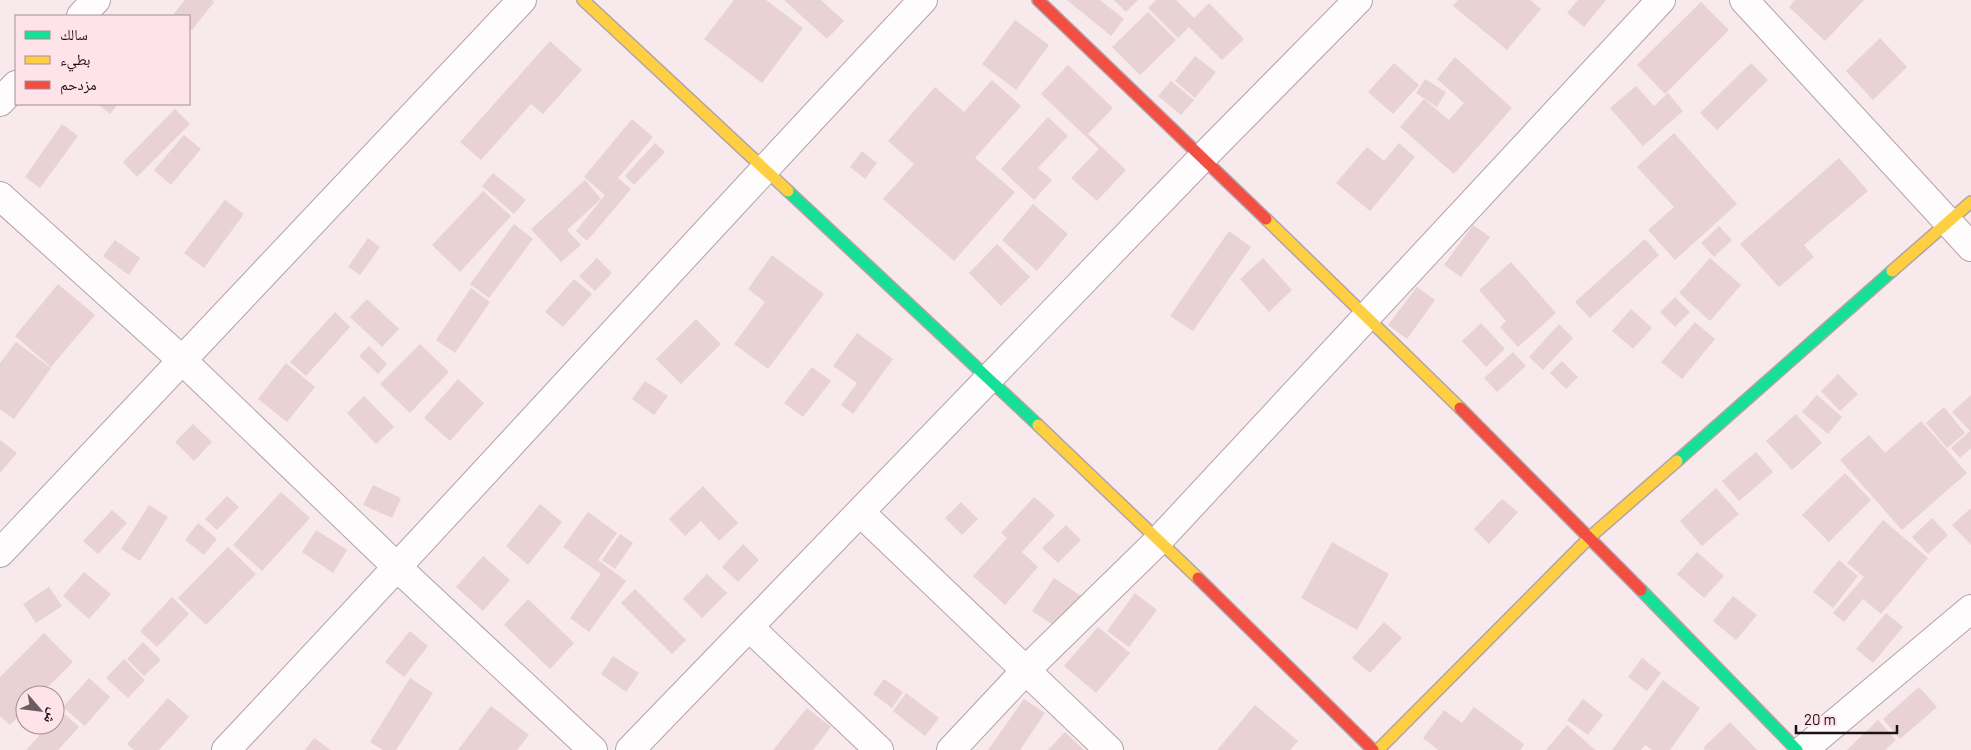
<svg xmlns="http://www.w3.org/2000/svg" width="1971" height="750" font-family="Barlow,'Noto Naskh Arabic',sans-serif">
  <style>
    .building { fill: #e8d2d4 }
    .lines { fill: none; stroke-linecap: round; stroke-linejoin: round }
    .street-casing { stroke: #b1a3a7; stroke-width: 30 }
    .fast-casing { stroke: #b1a3a7; stroke-width: 14 }
    .slow-casing { stroke: #b1a3a7; stroke-width: 14 }
    .jam-casing { stroke: #b1a3a7; stroke-width: 14 }
    .street { stroke: #fefcfc; stroke-width: 28 }
    .fast { stroke: #16e098; stroke-width: 11 }
    .slow { stroke: #ffcf43; stroke-width: 11 }
    .jam { stroke: #f24e42; stroke-width: 11 }
  </style>
  <rect width="100%" height="100%" fill="#f8e9ed"/>
  <g class="building">
    <polygon points="185,0 212,0 214,2 192,30 189,28 189,16 173,15"/>
    <polygon points="734,0 766,0 803,28 762,83 704,39"/>
    <polygon points="784,0 821,0 844,21 827,39"/>
    <polygon points="1067,0 1100,0 1124,19 1111,36"/>
    <polygon points="1114,0 1138,0 1126,12"/>
    <polygon points="1156,0 1176,0 1194,18 1209,3 1244,39 1222,60 1189,27 1178,38 1148,8"/>
    <polygon points="1458,0 1530,0 1541,9 1507,50 1453,6"/>
    <polygon points="1578,0 1606,0 1584,27 1567,13"/>
    <polygon points="1795,0 1864,0 1825,41 1789,7"/>
    <polygon points="1701,2 1729,30 1665,94 1637,65"/>
    <polygon points="1148,12 1176,40 1140,75 1112,47"/>
    <polygon points="1015,20 1049,45 1016,90 982,64"/>
    <polygon points="1880,38 1907,67 1873,100 1846,71"/>
    <polygon points="550,41 582,70 543,114 531,104 481,160 460,142"/>
    <polygon points="1195,56 1216,72 1195,98 1175,81"/>
    <polygon points="1455,57 1512,108 1454,174 1400,127 1424,99 1449,120 1464,103 1437,79"/>
    <polygon points="1394,63 1419,85 1393,114 1368,92"/>
    <polygon points="1751,63 1768,80 1717,130 1700,113"/>
    <polygon points="1068,65 1113,108 1088,134 1126,170 1097,201 1071,178 1099,149 1041,94"/>
    <polygon points="1425,79 1446,92 1437,107 1416,93"/>
    <polygon points="992,80 1021,106 975,158 1015,192 954,261 883,199 914,164 888,141 935,87 964,112"/>
    <polygon points="1171,81 1194,100 1181,115 1158,96"/>
    <polygon points="1636,86 1654,106 1668,93 1683,111 1643,146 1610,108"/>
    <polygon points="98,104 118,104 110,114"/>
    <polygon points="175,109 190,124 137,177 123,162"/>
    <polygon points="1048,117 1068,136 1038,168 1052,180 1034,200 1001,169"/>
    <polygon points="632,119 653,137 618,178 631,189 587,241 576,231 605,195 584,177"/>
    <polygon points="62,124 78,136 40,188 25,177"/>
    <polygon points="1674,133 1737,204 1675,260 1648,230 1674,207 1637,167"/>
    <polygon points="184,135 201,149 171,185 154,170"/>
    <polygon points="655,143 665,152 634,185 625,176"/>
    <polygon points="1399,143 1415,157 1370,211 1336,183 1367,147 1384,161"/>
    <polygon points="862,151 877,163 865,179 850,167"/>
    <polygon points="1839,158 1868,191 1804,245 1814,257 1779,287 1740,244"/>
    <polygon points="493,173 526,200 514,214 482,186"/>
    <polygon points="585,180 601,199 567,230 581,245 561,262 531,229"/>
    <polygon points="483,191 511,216 460,272 432,245"/>
    <polygon points="225,200 244,214 204,268 184,253"/>
    <polygon points="1033,204 1068,234 1037,271 1002,240"/>
    <polygon points="514,224 533,239 489,298 470,284"/>
    <polygon points="1473,225 1490,237 1461,277 1444,265"/>
    <polygon points="1719,226 1732,240 1714,257 1701,243"/>
    <polygon points="1229,231 1251,247 1193,331 1170,316"/>
    <polygon points="368,238 380,247 360,275 348,267"/>
    <polygon points="1645,239 1659,255 1590,318 1575,302"/>
    <polygon points="115,240 140,258 129,275 103,256"/>
    <polygon points="997,244 1030,277 1001,306 969,273"/>
    <polygon points="772,255 824,294 768,369 734,344 765,302 748,289"/>
    <polygon points="597,258 612,273 595,291 579,276"/>
    <polygon points="1263,258 1292,290 1269,312 1240,279"/>
    <polygon points="1710,258 1741,285 1710,321 1679,293"/>
    <polygon points="1511,262 1556,313 1518,347 1500,327 1506,321 1479,290"/>
    <polygon points="574,279 592,294 563,327 545,312"/>
    <polygon points="58,284 95,315 51,367 15,336"/>
    <polygon points="1417,287 1435,300 1407,339 1388,325"/>
    <polygon points="471,288 490,302 455,353 436,340"/>
    <polygon points="1675,297 1690,312 1675,327 1660,312"/>
    <polygon points="367,299 399,329 382,347 350,317"/>
    <polygon points="1631,309 1652,328 1633,349 1612,331"/>
    <polygon points="335,312 350,327 306,376 290,362"/>
    <polygon points="696,319 721,344 681,384 656,359"/>
    <polygon points="1695,322 1715,339 1682,379 1661,362"/>
    <polygon points="1481,323 1505,349 1486,367 1462,341"/>
    <polygon points="1559,324 1573,338 1543,370 1529,357"/>
    <polygon points="857,333 893,359 853,414 841,405 857,383 833,366"/>
    <polygon points="16,342 51,368 14,419 0,409 0,363"/>
    <polygon points="420,344 449,372 410,413 380,384"/>
    <polygon points="369,346 387,364 378,374 359,356"/>
    <polygon points="1513,352 1526,366 1497,392 1484,378"/>
    <polygon points="1562,361 1578,377 1566,389 1550,373"/>
    <polygon points="286,363 315,387 287,422 258,399"/>
    <polygon points="812,367 831,381 803,417 784,403"/>
    <polygon points="1838,374 1858,394 1840,411 1821,391"/>
    <polygon points="458,379 484,403 450,441 424,418"/>
    <polygon points="645,381 668,396 654,415 632,399"/>
    <polygon points="1817,395 1842,417 1828,434 1802,412"/>
    <polygon points="1971,395 1971,448 1960,458 1951,448 1970,431 1952,412"/>
    <polygon points="364,396 394,427 376,444 347,413"/>
    <polygon points="1944,407 1965,433 1947,448 1926,423"/>
    <polygon points="1796,414 1822,443 1792,470 1766,441"/>
    <polygon points="1921,421 1967,473 1902,530 1840,460 1869,435 1885,453"/>
    <polygon points="193,424 212,442 194,461 175,442"/>
    <polygon points="0,440 17,453 0,473"/>
    <polygon points="1756,452 1773,472 1739,501 1722,481"/>
    <polygon points="1845,473 1871,500 1829,542 1802,515"/>
    <polygon points="373,485 401,498 392,518 363,505"/>
    <polygon points="703,486 738,523 719,541 701,521 685,536 669,519"/>
    <polygon points="1716,488 1739,514 1702,546 1680,521"/>
    <polygon points="281,492 310,518 262,571 233,545"/>
    <polygon points="227,496 239,507 217,530 205,519"/>
    <polygon points="1034,497 1055,515 1022,552 1038,567 1005,605 973,576 1007,538 1001,533"/>
    <polygon points="1502,499 1518,512 1489,544 1474,529"/>
    <polygon points="961,502 978,519 962,535 945,518"/>
    <polygon points="540,504 562,522 528,565 506,546"/>
    <polygon points="149,505 168,517 140,561 121,549"/>
    <polygon points="1971,508 1971,545 1952,525"/>
    <polygon points="112,510 127,523 98,554 83,541"/>
    <polygon points="588,512 617,533 598,560 626,581 589,632 570,618 601,574 563,547"/>
    <polygon points="1932,518 1948,535 1928,554 1912,537"/>
    <polygon points="1883,520 1928,558 1881,614 1863,599 1844,622 1833,613 1864,577 1847,563"/>
    <polygon points="198,523 217,539 204,555 185,540"/>
    <polygon points="1066,525 1081,540 1058,563 1042,548"/>
    <polygon points="316,530 347,550 333,573 302,552"/>
    <polygon points="620,534 633,543 615,569 602,560"/>
    <polygon points="1332,542 1389,574 1357,630 1301,598"/>
    <polygon points="743,544 759,560 738,582 722,567"/>
    <polygon points="228,547 256,574 206,625 178,598"/>
    <polygon points="1697,552 1724,576 1704,598 1677,574"/>
    <polygon points="483,556 510,580 483,611 456,587"/>
    <polygon points="1839,560 1858,576 1833,608 1813,592"/>
    <polygon points="84,572 111,594 89,619 63,596"/>
    <polygon points="707,574 727,593 702,618 683,599"/>
    <polygon points="1054,578 1081,596 1059,629 1032,611"/>
    <polygon points="49,587 62,606 36,623 23,604"/>
    <polygon points="635,589 686,640 672,654 621,603"/>
    <polygon points="1135,593 1157,610 1129,647 1107,631"/>
    <polygon points="1733,596 1757,615 1736,640 1713,621"/>
    <polygon points="172,597 189,614 157,647 140,631"/>
    <polygon points="528,599 574,643 550,669 504,625"/>
    <polygon points="1886,613 1903,627 1873,663 1856,649"/>
    <polygon points="1384,622 1402,638 1370,673 1352,658"/>
    <polygon points="1098,627 1130,653 1096,693 1064,666"/>
    <polygon points="410,631 428,646 404,677 385,662"/>
    <polygon points="44,633 73,662 40,695 25,695 25,710 10,725 0,716 0,677"/>
    <polygon points="143,642 161,660 144,676 127,659"/>
    <polygon points="613,656 639,673 626,692 601,674"/>
    <polygon points="1642,658 1661,673 1647,691 1628,677"/>
    <polygon points="124,659 145,680 128,698 106,678"/>
    <polygon points="89,678 110,697 85,726 63,707"/>
    <polygon points="410,678 433,693 396,750 383,750 370,742"/>
    <polygon points="884,679 903,692 892,708 873,694"/>
    <polygon points="1663,680 1700,708 1670,750 1652,750 1645,745 1641,750 1612,750"/>
    <polygon points="1919,687 1937,707 1900,739 1883,719"/>
    <polygon points="906,693 939,718 925,736 893,711"/>
    <polygon points="168,698 189,717 159,750 134,750 127,744"/>
    <polygon points="1024,699 1045,713 1020,750 988,750"/>
    <polygon points="1583,699 1603,715 1588,735 1567,720"/>
    <polygon points="1255,705 1298,741 1290,750 1217,750"/>
    <polygon points="491,706 529,735 517,750 458,750"/>
    <polygon points="1474,707 1524,744 1520,750 1438,750 1423,738 1444,710 1462,723"/>
    <polygon points="807,708 831,727 813,750 773,750"/>
    <polygon points="61,711 79,727 58,750 26,750 49,725 55,725 55,718"/>
    <polygon points="1878,720 1896,740 1885,750 1847,750"/>
    <polygon points="1730,722 1757,750 1705,750 1703,748"/>
    <polygon points="1567,725 1595,750 1546,750"/>
    <polygon points="1065,732 1084,750 1048,750"/>
    <polygon points="314,738 331,750 305,750"/>
  </g>
  <g class="lines">
    <g class="street-casing">
      <g id="street">
        <polyline points="1744,0 1971,247"/>
        <polyline points="81,16 96,0"/>
        <polyline points="0,102 16,85"/>
        <polyline points="0,196 183,361 398,568 593,750"/>
        <polyline points="861,513 1109,750"/>
        <polyline points="0,553 522,0"/>
        <polyline points="749,627 879,750"/>
        <path d="M226,750C460,502 689,248 923,0"/>
        <polyline points="630,750 1202,158 1358,0"/>
        <polyline points="951,750 1026,670 1159,540 1661,0"/>
        <polyline points="1803,750 1971,609"/>
      </g>
    </g>
    <g class="fast-casing">
      <g id="fast">
        <polyline points="788,191 1038,425"/>
        <polyline points="1677,461 1892,271"/>
        <polyline points="1641,590 1797,750"/>
      </g>
    </g>
    <g class="slow-casing">
      <g id="slow">
        <polyline points="583,0 788,191"/>
        <polyline points="1266,219 1460,408"/>
        <polyline points="1892,271 1971,202"/>
        <polyline points="1038,425 1198,578"/>
        <polyline points="1378,750 1590,537 1677,461"/>
      </g>
    </g>
    <g class="jam-casing">
      <g id="jam">
        <polyline points="1038,0 1266,219"/>
        <polyline points="1460,408 1641,590"/>
        <polyline points="1198,578 1373,750"/>
      </g>
    </g>
    <use href="#street" class="street"/>
    <use href="#fast" class="fast"/>
    <use href="#slow" class="slow"/>
    <use href="#jam" class="jam"/>
  </g>
  <rect x="15" y="15" width="175" height="90" fill="#fee3ea" stroke="#a58f95"/>
  <rect x="25" y="31" width="25" height="8" fill="#16e098" stroke="#a58f95"/>
  <text x="60" y="40" font-size="15" fill="#1f1015">سالك</text>
  <rect x="25" y="56" width="25" height="8" fill="#ffcf43" stroke="#a58f95"/>
  <text x="60" y="65" font-size="15" fill="#1f1015">بطيء</text>
  <rect x="25" y="81" width="25" height="8" fill="#f24e42" stroke="#a58f95"/>
  <text x="60" y="90" font-size="15" fill="#1f1015">مزدحم</text>
  <g transform="translate(40 710) rotate(118)"><circle r="24" fill="#fee3ea" stroke="#a58f95"/>
  <path d="M0-4L9 19L0 12L-9 19Z" fill="#6b5c61"/>
  <text y="-8" font-size="14" font-weight="bold" text-anchor="middle" fill="#1f1015">ش</text>
  </g>
  <path d="M1796 725v8h101v-8" fill="none" stroke="#1f1015" stroke-width="2.5"/>
  <text x="1804" y="725" font-size="15" fill="#1f1015" stroke="#fee3ea" stroke-width="4" paint-order="stroke">20 m</text>
</svg>
